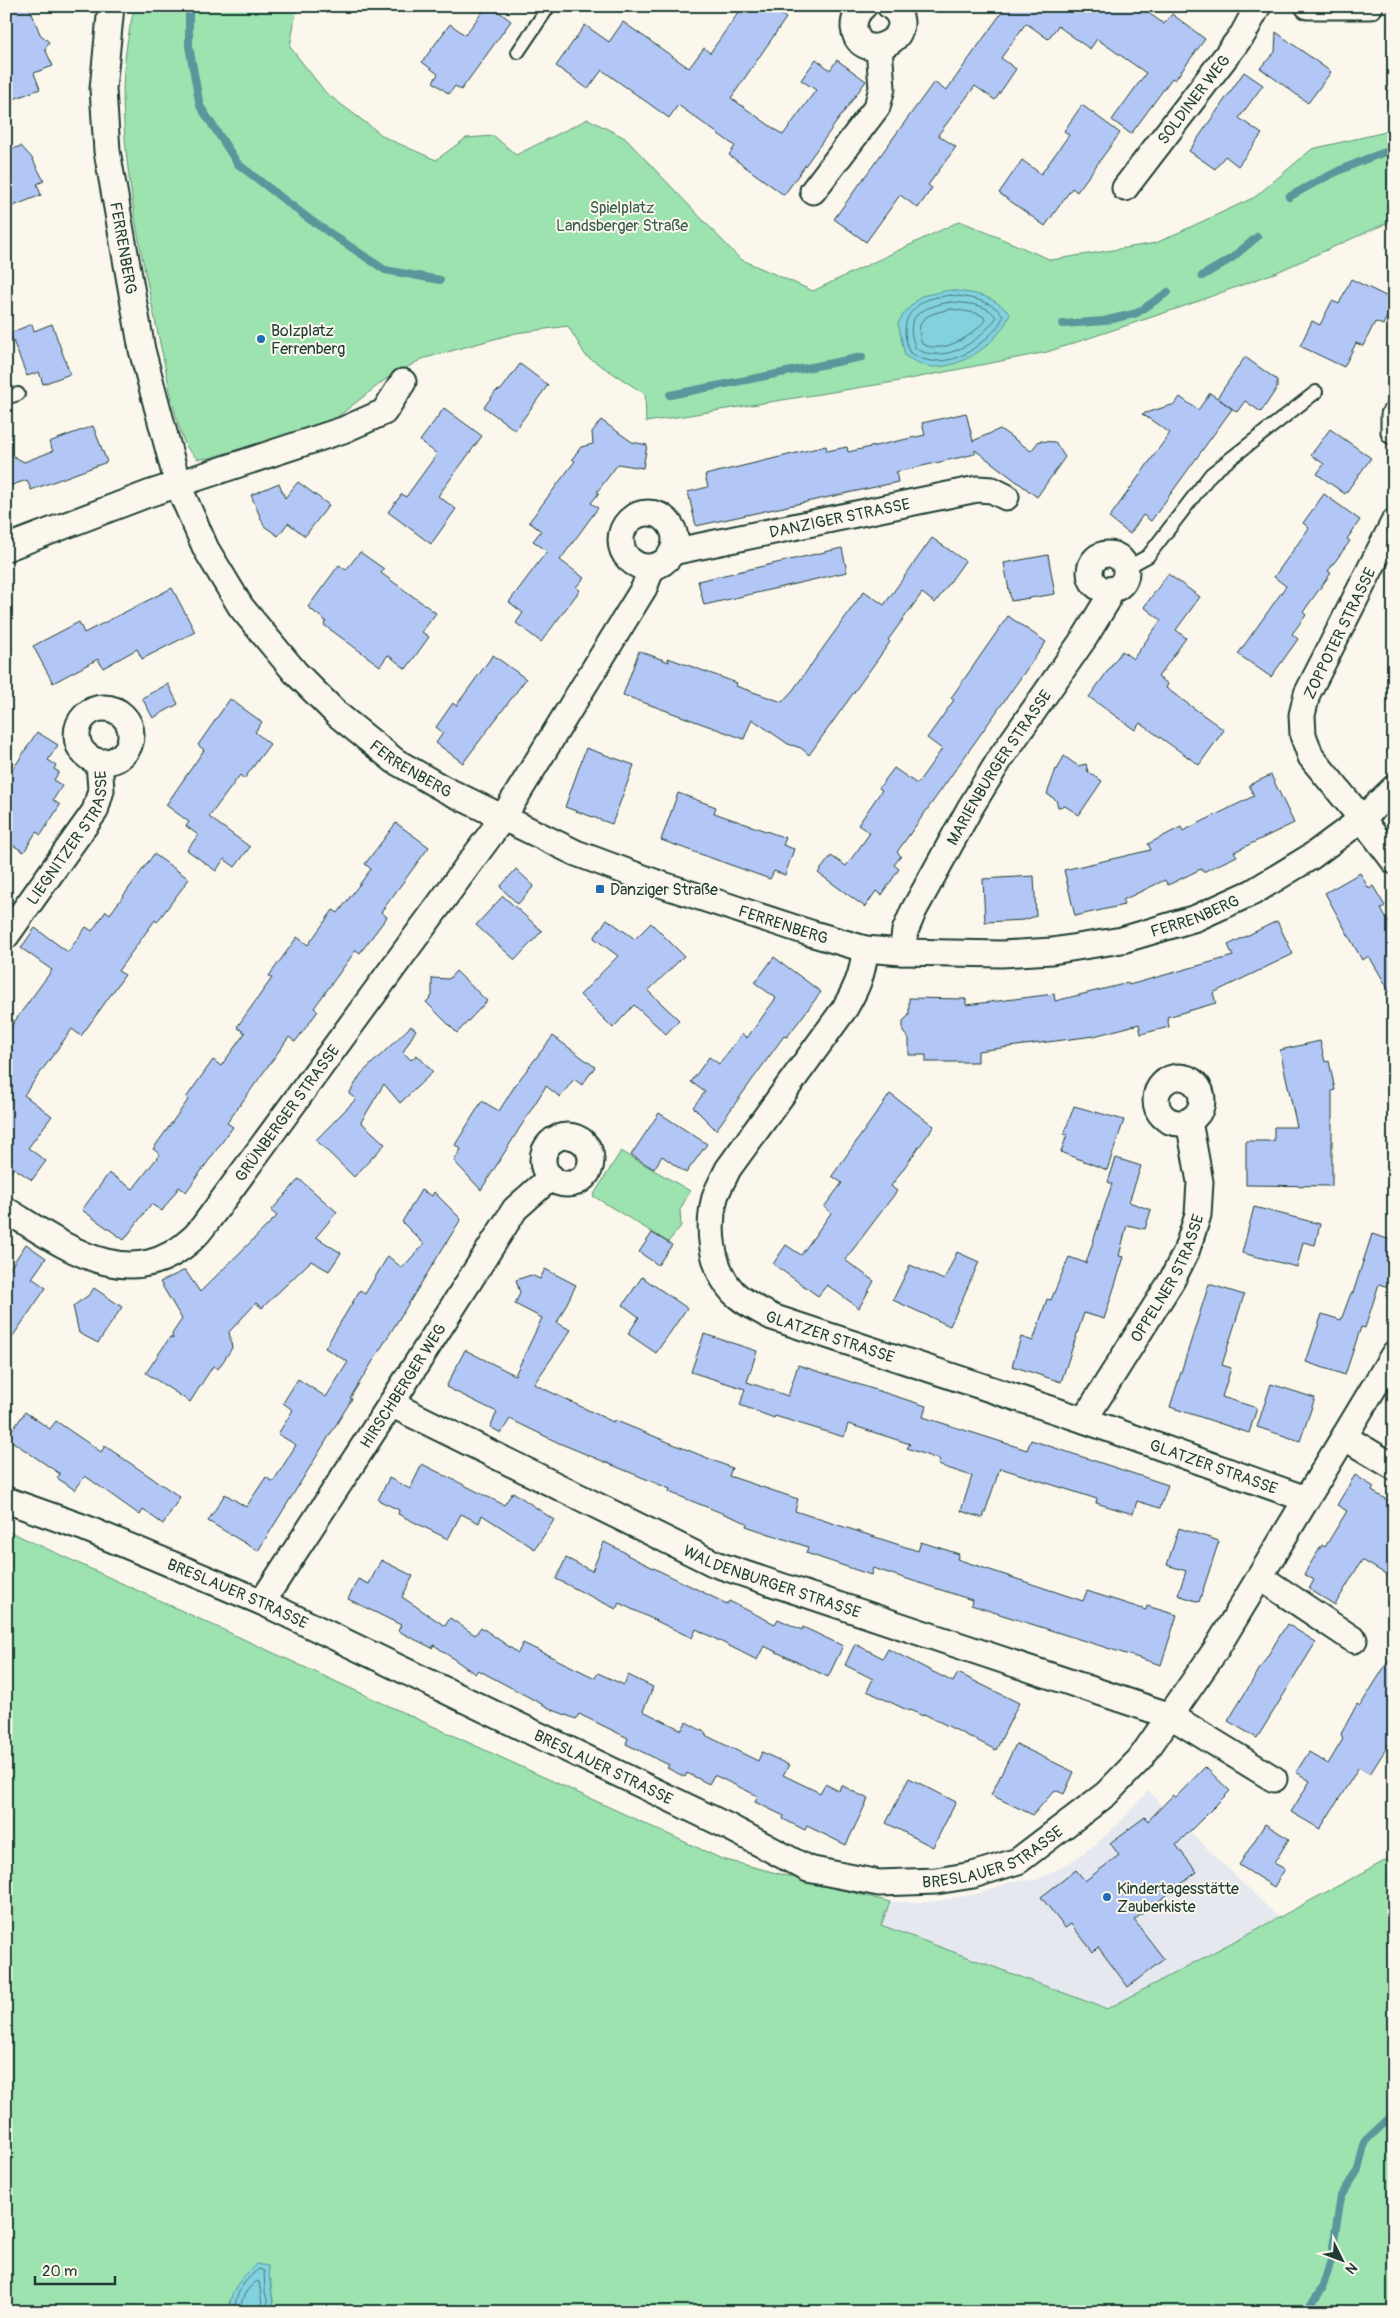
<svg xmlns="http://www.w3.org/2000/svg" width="1400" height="2318" font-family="Pangolin,sans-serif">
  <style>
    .built { fill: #e5e9ef }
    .green { fill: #9ce3b0; stroke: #5e9072 }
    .water { fill: #82d1df; stroke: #5a969b }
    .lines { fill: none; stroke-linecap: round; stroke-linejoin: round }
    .shore { stroke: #477878; stroke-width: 1 }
    .stream { stroke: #5a969b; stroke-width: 8 }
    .building { fill: #b3c7f6; stroke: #1f3d34 }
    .service-casing { stroke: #1f3d34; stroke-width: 16 }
    .minor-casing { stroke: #1f3d34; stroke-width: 29 }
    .service { stroke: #fbf7ec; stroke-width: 12 }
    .minor { stroke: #fbf7ec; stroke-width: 25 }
    .poi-dot { fill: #1f6fb2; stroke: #fbf7ec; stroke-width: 2 }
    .labels { text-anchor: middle; stroke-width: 4; stroke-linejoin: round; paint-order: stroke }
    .street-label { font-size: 16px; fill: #1f3d34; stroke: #fbf7ec }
    .park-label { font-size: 16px; fill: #385e4d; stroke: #fbf7ec }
    .poi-label { font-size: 16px; fill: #1f3d34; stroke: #fbf7ec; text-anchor: start }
  </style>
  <rect width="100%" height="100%" fill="#fbf7ec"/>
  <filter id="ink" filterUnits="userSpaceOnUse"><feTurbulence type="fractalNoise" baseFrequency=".02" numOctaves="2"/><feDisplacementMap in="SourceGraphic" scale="10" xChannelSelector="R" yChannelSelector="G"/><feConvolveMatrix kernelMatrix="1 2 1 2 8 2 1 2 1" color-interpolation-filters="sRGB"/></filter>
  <g filter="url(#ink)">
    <polygon class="built" points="1148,1791 1278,1917 1107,2009 881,1925 890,1902 930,1902 981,1893 1012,1881 1037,1880 1069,1863 1096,1844 1120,1822"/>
    <g class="green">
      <path d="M135,6H297L290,47L326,93L386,138L436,160L466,138L494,136L516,155L588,119L625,138L740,259L813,291L960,221L1051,260L1156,243L1255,197L1312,149L1394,130V220L1277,272L1185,306L1047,352L894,382L646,422L645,394L586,356L568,326L516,333L422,359L386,379L331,422L209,458L198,459C192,454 188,450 184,442C173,413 167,373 160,343C143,262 124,179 123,96C123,66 127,35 135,6Z"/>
      <polygon points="621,1151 690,1191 680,1210 681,1226 668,1242 593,1196"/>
      <path d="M6,1530L722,1859L890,1902L881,1925L1107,2009L1394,1856V2312H274C274,2300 270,2291 271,2279L229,2302L231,2312H6Z"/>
    </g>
    <g class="water">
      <path d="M950,290C977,294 991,294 1010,314C999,342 965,367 934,367C923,366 914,361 905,356L898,323L905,312L921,296Z"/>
      <path d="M256,2264L268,2266L274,2312H231C226,2292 243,2277 256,2264Z"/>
    </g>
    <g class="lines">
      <g class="shore">
        <path d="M950,295C970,298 989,299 1003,315C1002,328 975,349 963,355C956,359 944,361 936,361C927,362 918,357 910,353C902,332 902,315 923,302C930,297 942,297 950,295Z"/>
        <path d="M950,302C964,303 990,304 996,318C979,342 945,365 916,349C902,315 921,308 950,302Z"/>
        <path d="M951,309L976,313L984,317L985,320C973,336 943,355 922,344C913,317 928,314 951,309Z"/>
        <path d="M235,2312C234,2294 245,2279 259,2269L264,2271L265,2292L270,2312"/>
        <path d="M241,2312C240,2299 246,2289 257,2281L259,2282L263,2312"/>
      </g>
      <g class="stream">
        <polyline points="189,6 189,46 200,106 238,164 309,219 385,270 440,280"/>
        <path d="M1289,197C1323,177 1357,161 1394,149"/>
        <polyline points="1202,276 1232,258 1257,237"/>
        <polyline points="1063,324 1104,321 1137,313 1168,292"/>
        <polyline points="670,395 862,357"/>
        <polyline points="1306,2312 1322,2289 1331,2260 1341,2196 1358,2170 1365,2141 1394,2114"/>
      </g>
    </g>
    <g class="building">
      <polygon points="16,6 29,6 40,34 49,42 45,49 53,66 34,73 40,89 6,102 6,10"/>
      <polygon points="487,6 491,6 511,21 461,90 455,86 449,94 433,82 438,74 422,62 450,24 465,35"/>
      <polygon points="743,6 769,6 786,18 731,98 783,135 816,90 801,80 816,59 830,70 837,60 866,81 784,195 729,155 735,146 678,105 669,118 602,70 588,89 556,66 585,25 609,42 623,22 689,68 704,48 710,53"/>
      <polygon points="1002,6 1139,6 1164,24 1172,14 1205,39 1175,80 1172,78 1131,134 1112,120 1146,73 1097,39 1090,49 1058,26 1048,39 1026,23 1001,58 1016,69 995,100 975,86 938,135 956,147 928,185 932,188 918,208 900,195 866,242 834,219 934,82 946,91 1005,8"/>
      <polygon points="1276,32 1331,72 1308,103 1260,68 1275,52"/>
      <polygon points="1244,72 1263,85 1239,118 1262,134 1238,166 1225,156 1215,169 1189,151"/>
      <polygon points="1082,105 1120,133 1077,192 1072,188 1045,226 999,193 1022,160 1041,174 1069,135 1064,131"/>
      <polygon points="21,146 32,158 44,181 37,184 41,195 11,207 6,195 6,151"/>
      <polygon points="1351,279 1394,300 1394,302 1383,325 1375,322 1363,346 1356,343 1344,367 1300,346 1312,321 1320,325 1332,301 1339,304"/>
      <polygon points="32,324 34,331 52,324 70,374 43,384 39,372 27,376 10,333"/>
      <polygon points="1245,357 1277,380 1277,388 1261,412 1245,401 1237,412 1219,399 1232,409 1151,521 1143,515 1130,534 1109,518 1170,433 1142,414 1175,404 1180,397 1198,410 1210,393 1217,398"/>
      <polygon points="520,364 548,385 515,430 484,407 496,391 501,390"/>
      <polygon points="444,408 482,436 438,496 456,509 431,544 388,512 402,494 406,497 437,454 420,441"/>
      <polygon points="966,413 973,441 1000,429 1031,451 1039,441 1055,442 1065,457 1037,497 975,450 975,454 896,472 898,482 696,526 688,492 708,487 705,475 826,446 827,451 847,447 848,452 925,435 922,423"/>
      <polygon points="601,420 632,442 647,445 643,468 618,464 597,492 599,493 591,503 598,508 560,560 584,578 576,587 580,590 541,642 516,623 523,613 509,602 547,551 533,541 541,531 529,522 575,461 572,459 581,447 593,444 592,432"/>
      <polygon points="93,426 107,462 31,490 27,480 6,487 6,452 24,462 53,451 49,442"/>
      <polygon points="1330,429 1371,458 1345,494 1317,474 1324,464 1311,455"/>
      <polygon points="298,482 329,505 305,536 288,523 278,536 264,526 251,495 279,483 285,498"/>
      <polygon points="1324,494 1360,520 1347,539 1350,541 1328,571 1331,573 1303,612 1306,615 1292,634 1298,639 1271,677 1238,654 1286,586 1274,577 1309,528 1303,523"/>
      <polygon points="932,538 965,561 935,603 922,593 888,640 890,642 809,755 801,748 788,744 752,719 744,739 623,695 639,651 669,662 668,658 737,683 736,686 782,702 793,690 864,591 884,605"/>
      <polygon points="842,548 847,572 704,605 698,581"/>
      <polygon points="360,552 384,569 381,573 436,613 422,632 429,637 406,669 388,655 380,666 324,625 326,621 308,607 339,565 346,570"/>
      <polygon points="1048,555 1055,594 1011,601 1004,563"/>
      <polygon points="1168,574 1200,597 1176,630 1186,638 1158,677 1168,684 1166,688 1224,730 1199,765 1140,723 1135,730 1089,697 1122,651 1133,659 1161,620 1144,607"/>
      <polygon points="172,588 195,632 142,659 137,649 103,668 98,659 53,683 33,646 79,622 84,633"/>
      <polygon points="1008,616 1046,642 897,852 901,856 894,865 899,869 882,895 876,891 865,907 818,873 831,856 846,866 870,833 858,825 882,790 879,788 894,768 917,784 942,749 927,738 954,700 951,698"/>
      <polygon points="493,655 526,679 463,763 436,743 443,733 436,727 453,703 456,706"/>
      <polygon points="168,684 178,704 153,718 142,698"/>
      <polygon points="230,699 262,722 255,732 270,744 244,779 240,775 209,817 250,847 235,867 224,859 216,871 187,850 198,835 186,826 189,822 166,805 204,750 198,745"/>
      <polygon points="37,732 58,745 48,760 56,765 54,769 59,772 54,780 62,786 53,800 60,805 41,835 36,832 24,852 6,841 6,780"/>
      <polygon points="586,748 634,765 612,824 565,807"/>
      <polygon points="1064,756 1078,766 1086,764 1088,772 1102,781 1079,815 1065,806 1058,807 1056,800 1047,794 1056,769 1057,770"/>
      <polygon points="1271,775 1294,823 1234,852 1237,856 1203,872 1201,869 1168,885 1165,880 1123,900 1124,905 1075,916 1064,870 1151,850 1148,844 1181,827 1183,831 1254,796 1249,785"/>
      <polygon points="678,793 716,807 714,813 786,838 783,845 794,849 785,875 774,871 770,879 661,840"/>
      <polygon points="396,823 429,847 381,912 387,917 360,953 356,950 314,1008 318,1011 295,1042 289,1037 227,1123 233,1127 186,1192 179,1187 162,1211 151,1204 124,1240 82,1210 109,1173 133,1189 160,1154 153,1149 188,1100 186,1098 213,1060 221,1066 245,1033 237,1027 272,978 269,976 297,937 308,945 333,910 338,913 371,869 365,864"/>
      <polygon points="154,854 189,879 157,922 155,920 118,971 125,975 81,1036 72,1029 24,1095 52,1116 28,1148 46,1161 32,1180 14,1168 6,1178 6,1033 52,970 21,948 35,928 68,952 86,927 92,931 106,911 110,914"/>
      <polygon points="516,869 534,886 518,904 500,887"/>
      <polygon points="1360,873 1369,889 1373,886 1385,906 1381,909 1394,932 1394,999 1369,956 1362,960 1325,893"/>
      <polygon points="1034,876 1036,916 1024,920 985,922 983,879"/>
      <polygon points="503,896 542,931 515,960 476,925"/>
      <polygon points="607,919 635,939 651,923 684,956 648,991 679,1020 666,1034 634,1005 613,1028 580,995 618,956 594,938"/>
      <polygon points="1277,921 1293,954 1213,993 1216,1003 1167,1017 1169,1027 1141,1034 1139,1024 1094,1036 978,1051 978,1062 926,1062 926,1055 909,1055 909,1039 903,1032 903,1021 909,1015 909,998 966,999 966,1005 1054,994 1055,1001 1128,983 1129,985 1233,956 1228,945"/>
      <polygon points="774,957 821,992 787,1037 784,1036 716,1130 693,1107 705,1092 691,1082 709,1057 719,1064 742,1034 747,1038 776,998 755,983"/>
      <polygon points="456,971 487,1001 457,1033 426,1002 432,996 432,978 449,979"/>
      <polygon points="411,1026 416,1030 403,1052 411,1060 417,1055 433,1072 400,1103 384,1084 361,1122 385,1144 354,1177 316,1140 356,1099 349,1094 361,1074"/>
      <polygon points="553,1036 595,1067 582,1085 574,1079 560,1097 546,1086 481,1190 454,1161 461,1149 455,1145 482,1101 499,1111 516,1084"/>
      <polygon points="1320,1041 1325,1062 1329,1061 1335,1090 1332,1091 1332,1186 1246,1185 1246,1141 1274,1141 1274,1127 1297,1127 1280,1050"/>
      <polygon points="890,1094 934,1126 891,1186 897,1191 845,1260 874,1281 859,1308 827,1285 818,1296 773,1264 786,1245 801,1255 831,1213 824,1207 842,1183 832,1176"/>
      <polygon points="1074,1106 1124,1120 1107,1170 1061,1152 1067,1135 1064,1134"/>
      <polygon points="659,1113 707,1144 686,1173 662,1156 654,1169 631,1155"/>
      <polygon points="1116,1158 1141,1166 1129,1202 1151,1210 1145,1229 1127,1225 1119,1256 1124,1257 1104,1319 1084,1313 1061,1382 1012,1366 1021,1337 1033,1341 1047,1299 1051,1300 1069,1257 1086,1263 1112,1184 1108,1182"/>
      <polygon points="299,1179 337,1212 316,1237 341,1253 329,1271 311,1261 262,1308 256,1303 229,1332 232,1348 218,1369 213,1366 190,1402 146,1373 170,1337 173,1339 172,1334 182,1319 160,1282 185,1270 200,1292 277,1216 271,1211"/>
      <polygon points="421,1190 432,1196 434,1192 461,1219 350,1398 352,1399 258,1551 208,1521 225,1494 246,1507 266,1477 273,1482 296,1445 278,1434 293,1410 283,1403 298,1379 326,1397 348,1362 325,1348 360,1290 365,1294 388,1256 402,1268 424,1244 402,1222"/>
      <polygon points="1254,1207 1320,1224 1315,1245 1303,1242 1297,1267 1242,1253"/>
      <polygon points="652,1233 672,1245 658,1265 639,1252"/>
      <polygon points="1372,1234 1394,1241 1394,1289 1379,1284 1365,1328 1361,1327 1345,1375 1306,1362 1322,1314 1341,1320 1351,1293 1353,1293"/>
      <polygon points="26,1244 46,1258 32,1278 46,1288 6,1346 6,1274"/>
      <polygon points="957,1252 979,1262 950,1326 893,1300 910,1265 944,1280"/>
      <polygon points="545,1269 576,1285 557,1323 571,1330 534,1384 613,1422 614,1420 732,1468 729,1476 798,1499 795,1511 918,1551 921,1542 959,1554 957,1559 1083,1601 1087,1591 1146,1610 1147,1606 1177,1615 1161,1665 971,1605 972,1600 873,1568 871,1575 806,1553 808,1547 746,1526 747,1523 669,1492 670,1489 559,1443 510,1419 501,1433 490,1427 497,1412 446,1387 465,1350 515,1375 542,1318 515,1304 520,1293 516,1280 531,1275 540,1279"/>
      <polygon points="642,1277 687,1308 656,1353 628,1334 639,1317 623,1305"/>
      <polygon points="1209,1284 1244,1295 1222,1365 1231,1368 1222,1397 1257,1408 1249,1433 1170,1407"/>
      <polygon points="94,1288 122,1307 98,1343 79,1333 73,1306 89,1295"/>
      <polygon points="704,1334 757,1351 747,1382 788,1396 798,1365 926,1406 923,1417 1027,1450 1031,1440 1168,1485 1160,1508 1137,1501 1133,1514 1096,1503 1097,1499 1000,1468 983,1518 961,1511 972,1476 938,1465 940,1460 907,1448 910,1444 848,1424 844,1437 775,1416 774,1418 740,1405 745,1389 691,1372"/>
      <polygon points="1271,1384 1315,1398 1300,1441 1257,1427"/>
      <polygon points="25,1412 50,1429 56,1421 101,1452 105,1446 180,1497 163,1524 143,1510 140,1515 85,1476 75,1490 57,1478 60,1474 7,1438"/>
      <polygon points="422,1464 504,1505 513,1492 554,1520 535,1549 482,1515 479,1523 461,1514 448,1539 398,1514 399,1510 378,1500 389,1478 410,1489"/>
      <polygon points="1355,1475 1374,1487 1372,1491 1394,1504 1394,1579 1362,1560 1335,1605 1309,1589 1314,1580 1304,1574 1322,1545 1325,1547 1347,1511 1337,1505"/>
      <polygon points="1179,1528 1219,1541 1199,1602 1178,1595 1186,1571 1167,1565"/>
      <polygon points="604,1542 628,1554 627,1555 727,1604 729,1601 775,1624 778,1619 802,1630 803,1627 843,1646 828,1677 764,1646 757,1660 696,1629 692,1638 619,1603 616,1609 556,1579 566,1558 592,1571"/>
      <polygon points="381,1560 413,1576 402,1597 445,1626 450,1618 475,1635 481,1627 518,1653 523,1643 595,1678 598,1673 624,1685 628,1675 653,1687 643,1711 682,1730 686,1722 706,1733 705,1735 758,1761 762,1752 789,1765 783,1775 820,1793 825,1784 839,1791 841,1785 868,1799 846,1845 807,1826 805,1830 783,1819 784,1816 755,1802 758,1796 714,1775 709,1784 687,1773 685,1777 667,1768 669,1765 626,1744 628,1738 579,1714 576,1719 553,1710 478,1670 475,1674 434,1645 432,1648 398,1631 401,1625 348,1599 358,1579 369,1584"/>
      <polygon points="1287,1624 1316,1642 1257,1738 1228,1721"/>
      <polygon points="855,1644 883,1658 888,1649 953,1682 958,1673 1019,1703 996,1750 924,1714 923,1716 910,1710 909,1711 867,1691 873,1679 845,1665"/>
      <polygon points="1394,1652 1394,1736 1370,1774 1359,1767 1320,1829 1291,1812 1310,1781 1296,1772 1309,1752 1328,1764 1343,1739 1341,1734 1357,1704 1360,1706"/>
      <polygon points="1016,1744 1074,1772 1064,1794 1055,1790 1033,1815 991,1795"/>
      <polygon points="1205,1767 1230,1791 1176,1845 1197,1872 1134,1920 1164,1959 1128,1987 1098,1947 1093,1952 1071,1924 1065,1928 1041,1897 1076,1870 1085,1881 1119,1855 1110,1843 1145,1817 1148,1821 1173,1795 1175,1798"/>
      <polygon points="909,1778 956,1802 933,1847 886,1823"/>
      <polygon points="1265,1824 1289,1839 1274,1863 1285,1869 1274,1887 1239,1865"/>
    </g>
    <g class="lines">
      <g class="service-casing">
        <g id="service">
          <polyline points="518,52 549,6"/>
          <polyline points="6,398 18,394"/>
          <polyline points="1126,568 1148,556 1211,474 1316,392"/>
        </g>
      </g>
      <g class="minor-casing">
        <g id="minor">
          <path id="s1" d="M111,6L103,89L107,151L142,350L178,485L206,549L241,607L295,672L338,715L395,761L444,789L576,853L657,883L810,933L865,949L902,952L1001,954L1052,951L1122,940L1196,918L1253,892L1312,856L1362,819L1394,788"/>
          <path d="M864,6C858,11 854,18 854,27C859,71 927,33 890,6"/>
          <polyline points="1308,6 1370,6"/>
          <path id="s2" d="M1125,188L1243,34L1258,6"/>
          <polyline points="813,191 877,107 882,88 879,47"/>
          <polyline points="1394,415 1394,432"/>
          <circle cx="648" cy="540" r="27"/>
          <polyline points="1394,522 1307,694 1302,715 1303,735 1311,757 1362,819 1394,861"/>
          <polyline points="6,548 148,494 343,430 384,412 403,382"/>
          <path id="s3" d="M672,552L977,489L992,490L1006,497"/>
          <circle cx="1108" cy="572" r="18"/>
          <circle cx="104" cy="735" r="27"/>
          <path id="s4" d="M6,936L95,811L101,790L99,762"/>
          <path id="s5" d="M865,949C863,974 857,987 845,1008L728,1169C724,1178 718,1188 715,1197C707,1228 711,1268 733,1292C744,1303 759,1310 772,1317L1084,1420L1306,1499"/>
          <path id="s6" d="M902,952L905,931L914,910L970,808L1000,759L1085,637L1107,601L1108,590"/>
          <circle cx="1179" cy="1100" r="23"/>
          <circle cx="567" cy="1160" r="24"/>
          <path id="s7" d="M6,1210C63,1245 129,1297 192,1239C199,1233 205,1224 211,1216L502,819L644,588L652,567"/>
          <path id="s8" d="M391,1404L715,1564L1171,1716L1274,1779"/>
          <path id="s9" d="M1084,1420L1172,1280L1186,1252L1198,1215L1200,1182L1189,1121"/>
          <polyline points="1344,1437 1394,1467"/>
          <path id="s10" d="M6,1500L85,1528L262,1602L729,1827L808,1869L879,1883L936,1881L973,1875L1018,1861L1106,1794L1140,1759L1215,1651L1394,1354"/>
          <polyline points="1260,1577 1354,1640"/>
          <path id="s11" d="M262,1602L391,1404L515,1209L551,1177"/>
        </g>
      </g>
      <use href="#service" class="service"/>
      <use href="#minor" class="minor"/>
    </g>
  </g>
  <g class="poi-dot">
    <circle cx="261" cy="339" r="5"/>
    <rect x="595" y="884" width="10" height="10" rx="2.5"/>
    <circle cx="1107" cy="1897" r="5"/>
  </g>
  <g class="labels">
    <g class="street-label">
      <text dy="6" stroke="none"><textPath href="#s2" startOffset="112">SOLDINER WEG</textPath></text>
      <text dy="6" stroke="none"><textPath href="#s1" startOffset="244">FERRENBERG</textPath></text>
      <text dy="6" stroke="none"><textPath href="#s3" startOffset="171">DANZIGER STRASSE</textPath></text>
      <text transform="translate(1339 633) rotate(-64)" y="6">ZOPPOTER STRASSE</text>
      <text dy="6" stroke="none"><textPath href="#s1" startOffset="861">FERRENBERG</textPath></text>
      <text dy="6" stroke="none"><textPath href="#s6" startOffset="210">MARIENBURGER STRASSE</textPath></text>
      <text dy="6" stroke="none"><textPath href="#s4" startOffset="118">LIEGNITZER STRASSE</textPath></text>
      <text dy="6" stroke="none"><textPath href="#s1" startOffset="1686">FERRENBERG</textPath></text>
      <text dy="6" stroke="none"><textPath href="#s1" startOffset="1266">FERRENBERG</textPath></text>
      <text dy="6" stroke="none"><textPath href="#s7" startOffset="364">GRÜNBERGER STRASSE</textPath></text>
      <text dy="6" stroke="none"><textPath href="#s9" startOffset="165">OPPELNER STRASSE</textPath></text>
      <text dy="6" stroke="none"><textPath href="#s5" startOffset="501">GLATZER STRASSE</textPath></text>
      <text dy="6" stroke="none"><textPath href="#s11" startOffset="258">HIRSCHBERGER WEG</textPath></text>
      <text dy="6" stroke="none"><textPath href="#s5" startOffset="906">GLATZER STRASSE</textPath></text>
      <text dy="6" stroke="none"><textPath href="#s8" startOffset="421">WALDENBURGER STRASSE</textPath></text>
      <text dy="6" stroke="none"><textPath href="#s10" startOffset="250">BRESLAUER STRASSE</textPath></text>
      <text dy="6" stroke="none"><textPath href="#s10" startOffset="655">BRESLAUER STRASSE</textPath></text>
      <text dy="6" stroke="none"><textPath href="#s10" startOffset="1075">BRESLAUER STRASSE</textPath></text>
    </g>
    <g class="park-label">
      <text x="622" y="213">Spielplatz<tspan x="622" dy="18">Landsberger Straße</tspan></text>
    </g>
    <g class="poi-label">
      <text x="271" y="336">Bolzplatz<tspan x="271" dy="18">Ferrenberg</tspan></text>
      <text x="610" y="895">Danziger Straße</text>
      <text x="1117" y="1894">Kindertagesstätte<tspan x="1117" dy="18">Zauberkiste</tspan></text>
    </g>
  </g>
  <rect width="1400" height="2318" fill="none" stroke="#fbf7ec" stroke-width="25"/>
  <rect x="12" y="12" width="1375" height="2293" fill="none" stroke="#1f3d34" stroke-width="2" filter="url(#ink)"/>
  <g transform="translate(1342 2260) rotate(132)" stroke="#fbf7ec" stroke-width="4" paint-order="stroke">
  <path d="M0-4L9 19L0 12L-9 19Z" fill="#1f3d34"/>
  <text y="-8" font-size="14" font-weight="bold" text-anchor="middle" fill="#1f3d34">N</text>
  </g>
  <path d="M35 2276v8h80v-8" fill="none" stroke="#1f3d34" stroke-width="2.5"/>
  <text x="42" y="2276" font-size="15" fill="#1f3d34" stroke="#fbf7ec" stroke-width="4" paint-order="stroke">20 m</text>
</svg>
